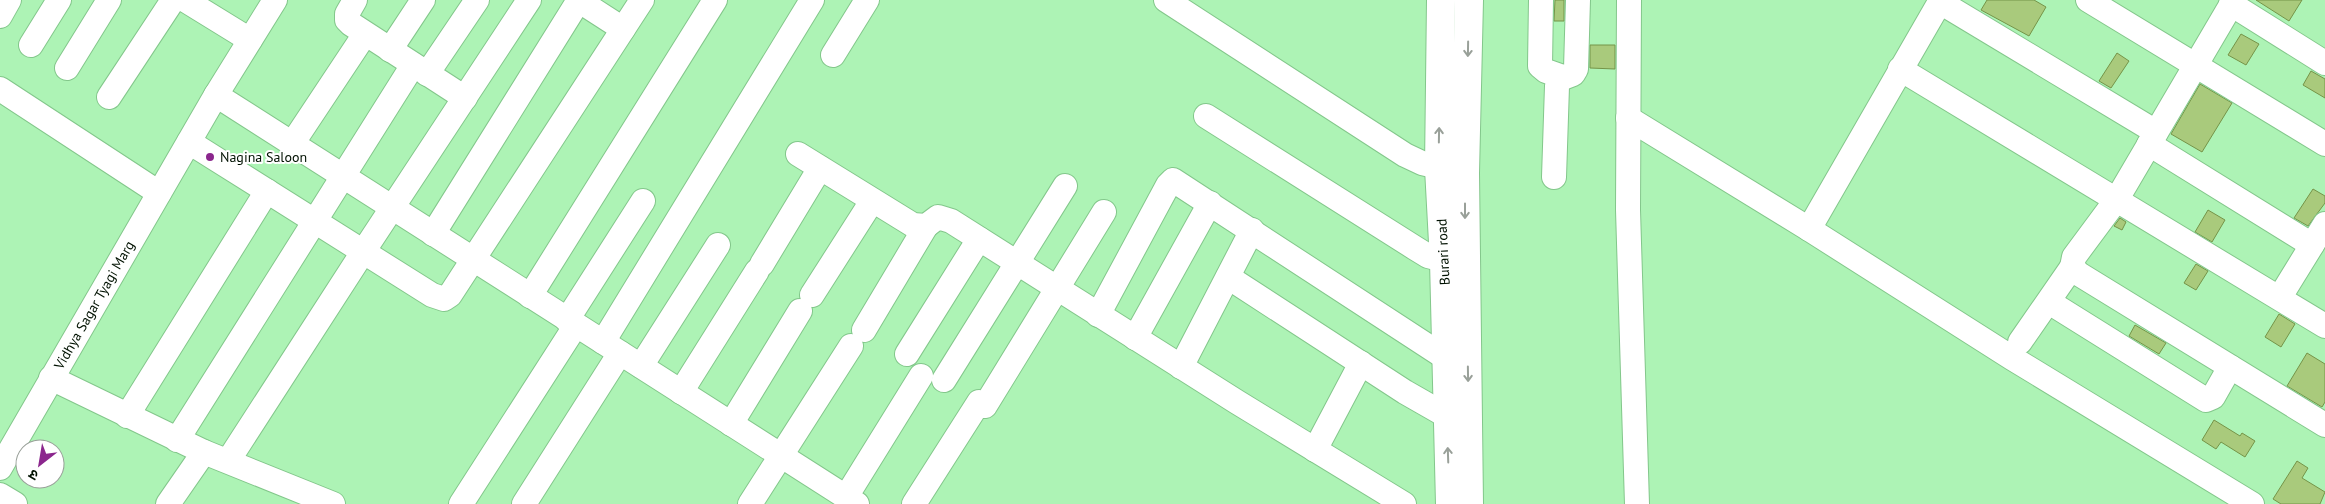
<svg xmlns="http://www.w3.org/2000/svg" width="2325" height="504" font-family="'PT Sans','Noto Sans Devanagari',sans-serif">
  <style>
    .building { fill: #a9ca7c; stroke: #759448 }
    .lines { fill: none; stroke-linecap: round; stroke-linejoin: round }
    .minor-casing { stroke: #83c78b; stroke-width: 26 }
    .major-casing { stroke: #83c78b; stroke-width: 30 }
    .minor { stroke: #fff; stroke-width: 24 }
    .major { stroke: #fff; stroke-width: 28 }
    .oneway { stroke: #99a099 }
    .poi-dot { fill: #8b268d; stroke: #fff; stroke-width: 2 }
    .labels { text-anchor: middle; stroke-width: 4; stroke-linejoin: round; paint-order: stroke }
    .poi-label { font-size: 14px; fill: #001101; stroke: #fff; text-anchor: start }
    .street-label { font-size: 14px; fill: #001101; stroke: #fff }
  </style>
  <rect width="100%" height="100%" fill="#adf3b5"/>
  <g class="building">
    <polygon points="1555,0 1564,0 1564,21 1554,21"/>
    <polygon points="1987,0 2034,0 2046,7 2029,36 1981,10"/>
    <polygon points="2256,0 2302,0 2289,21"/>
    <polygon points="2241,34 2259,44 2246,65 2228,55"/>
    <polygon points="1590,45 1615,45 1615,69 1590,68"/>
    <polygon points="2117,53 2129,61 2111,88 2099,81"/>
    <polygon points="2311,71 2325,79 2325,98 2303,85"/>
    <polygon points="2200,84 2232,103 2202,152 2171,134"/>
    <polygon points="2313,189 2325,196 2325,203 2308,226 2294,218"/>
    <polygon points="2208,210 2225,220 2212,242 2195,232"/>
    <polygon points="2120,218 2126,222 2122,230 2114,226"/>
    <polygon points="2196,264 2208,271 2196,290 2184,283"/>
    <polygon points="2279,314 2295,324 2281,347 2265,337"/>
    <polygon points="2135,325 2166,343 2159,354 2129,336"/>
    <polygon points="2307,353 2325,364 2325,402 2322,407 2287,386"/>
    <polygon points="2214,420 2240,436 2242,433 2255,441 2245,457 2221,442 2216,449 2202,440"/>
    <polygon points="2297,461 2308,468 2302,478 2325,492 2320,504 2281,504 2273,499"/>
  </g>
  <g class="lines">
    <g class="minor-casing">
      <g id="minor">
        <polyline points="185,0 250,40"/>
        <polyline points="355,0 347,14 347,20 351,24 465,98"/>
        <polyline points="578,0 623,29"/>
        <polyline points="1166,0 1405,155 1422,163 1456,171"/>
        <polyline points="1541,0 1540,66 1546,71 1563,77"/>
        <polyline points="1629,0 1628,210 1637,504"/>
        <polyline points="2088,0 2325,144"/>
        <polyline points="2234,0 2117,199 2074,257 2072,267 2079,274 2325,425"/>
        <polyline points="1940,2 2156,132"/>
        <polyline points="2231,4 2325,63"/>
        <polyline points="0,16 9,0"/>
        <polyline points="31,45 59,0"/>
        <polyline points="390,50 423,0"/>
        <polyline points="833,55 867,0"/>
        <polyline points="67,68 109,0"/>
        <polyline points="1900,69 2325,326"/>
        <polyline points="427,74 477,0"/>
        <polyline points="0,89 159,193"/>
        <polyline points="216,95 857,504"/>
        <polyline points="109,97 173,0"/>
        <polyline points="1206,116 1415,248 1428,256 1460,264"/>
        <polyline points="1628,118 1809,229 2012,358 2252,504"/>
        <polyline points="189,142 432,295 444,299 450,295 642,0"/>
        <polyline points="292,144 365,34"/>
        <polyline points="2149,144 2312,245"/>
        <polyline points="798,154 913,225 926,226 938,217 951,221 1237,402 1404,504"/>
        <polyline points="1554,177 1557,86 1560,79 1573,74 1576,69 1578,0"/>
        <polyline points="1809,229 1941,0"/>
        <polyline points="433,234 579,0"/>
        <polyline points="762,264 820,168"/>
        <polyline points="1228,277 1405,392 1447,416"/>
        <polyline points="812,295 872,201"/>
        <polyline points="530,296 715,0"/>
        <polyline points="2280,297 2325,224"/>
        <polyline points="2049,302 2206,400 2213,397 2230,367"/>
        <polyline points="1098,315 1168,185 1173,180 1446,358"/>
        <polyline points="567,320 643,201"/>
        <polyline points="864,330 926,226"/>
        <polyline points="1135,338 1210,203"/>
        <polyline points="603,342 812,0"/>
        <polyline points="2020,342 2072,267"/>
        <polyline points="907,354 979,239"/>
        <polyline points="641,366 718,245"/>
        <polyline points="1181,367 1252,230"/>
        <polyline points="51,378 204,452 333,504"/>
        <polyline points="944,380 1065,186"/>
        <polyline points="681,392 757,271"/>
        <polyline points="127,416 267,191"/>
        <polyline points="731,424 800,311"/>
        <polyline points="177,440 413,65"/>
        <polyline points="1315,450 1361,363"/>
        <polyline points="228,461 363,252 529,0"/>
        <polyline points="0,468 216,95 275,0"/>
        <polyline points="0,495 15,504"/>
        <polyline points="846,497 921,376"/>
        <polyline points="168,504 204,452"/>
        <polyline points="461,504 576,325"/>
        <polyline points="524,504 620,353"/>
        <polyline points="750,504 851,346"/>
        <polyline points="914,504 979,402 985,406 1104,212"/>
      </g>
    </g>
    <g class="major-casing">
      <g id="major">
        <polyline points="1441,0 1439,168 1444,261 1450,504"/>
        <polyline points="1469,504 1465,173 1469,0"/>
      </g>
    </g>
    <use href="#minor" class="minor"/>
    <use href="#major" class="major"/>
  </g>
  <defs><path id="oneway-shaft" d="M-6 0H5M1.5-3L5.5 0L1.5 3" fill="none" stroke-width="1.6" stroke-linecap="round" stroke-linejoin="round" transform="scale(1.25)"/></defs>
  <g class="oneway">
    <use href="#oneway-shaft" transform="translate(1468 49) rotate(91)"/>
    <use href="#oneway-shaft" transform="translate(1439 135) rotate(-89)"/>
    <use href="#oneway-shaft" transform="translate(1465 211) rotate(90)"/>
    <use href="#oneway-shaft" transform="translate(1468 374) rotate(89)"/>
    <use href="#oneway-shaft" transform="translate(1448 455) rotate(-92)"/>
  </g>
  <circle class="poi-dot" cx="210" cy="157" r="5"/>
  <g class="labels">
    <g class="poi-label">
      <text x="220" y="162">Nagina Saloon</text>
    </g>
    <g class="street-label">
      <text transform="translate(1443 252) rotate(-93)" y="5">Burari road</text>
      <text transform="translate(94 305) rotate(-60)" y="5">Vidhya Sagar Tyagi Marg</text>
    </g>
  </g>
  <g transform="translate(40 464) rotate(211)"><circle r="24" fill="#ffffff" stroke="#99a099"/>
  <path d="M0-4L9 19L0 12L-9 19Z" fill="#8b268d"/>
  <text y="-8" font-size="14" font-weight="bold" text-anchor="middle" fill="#001101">उ</text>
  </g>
</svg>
